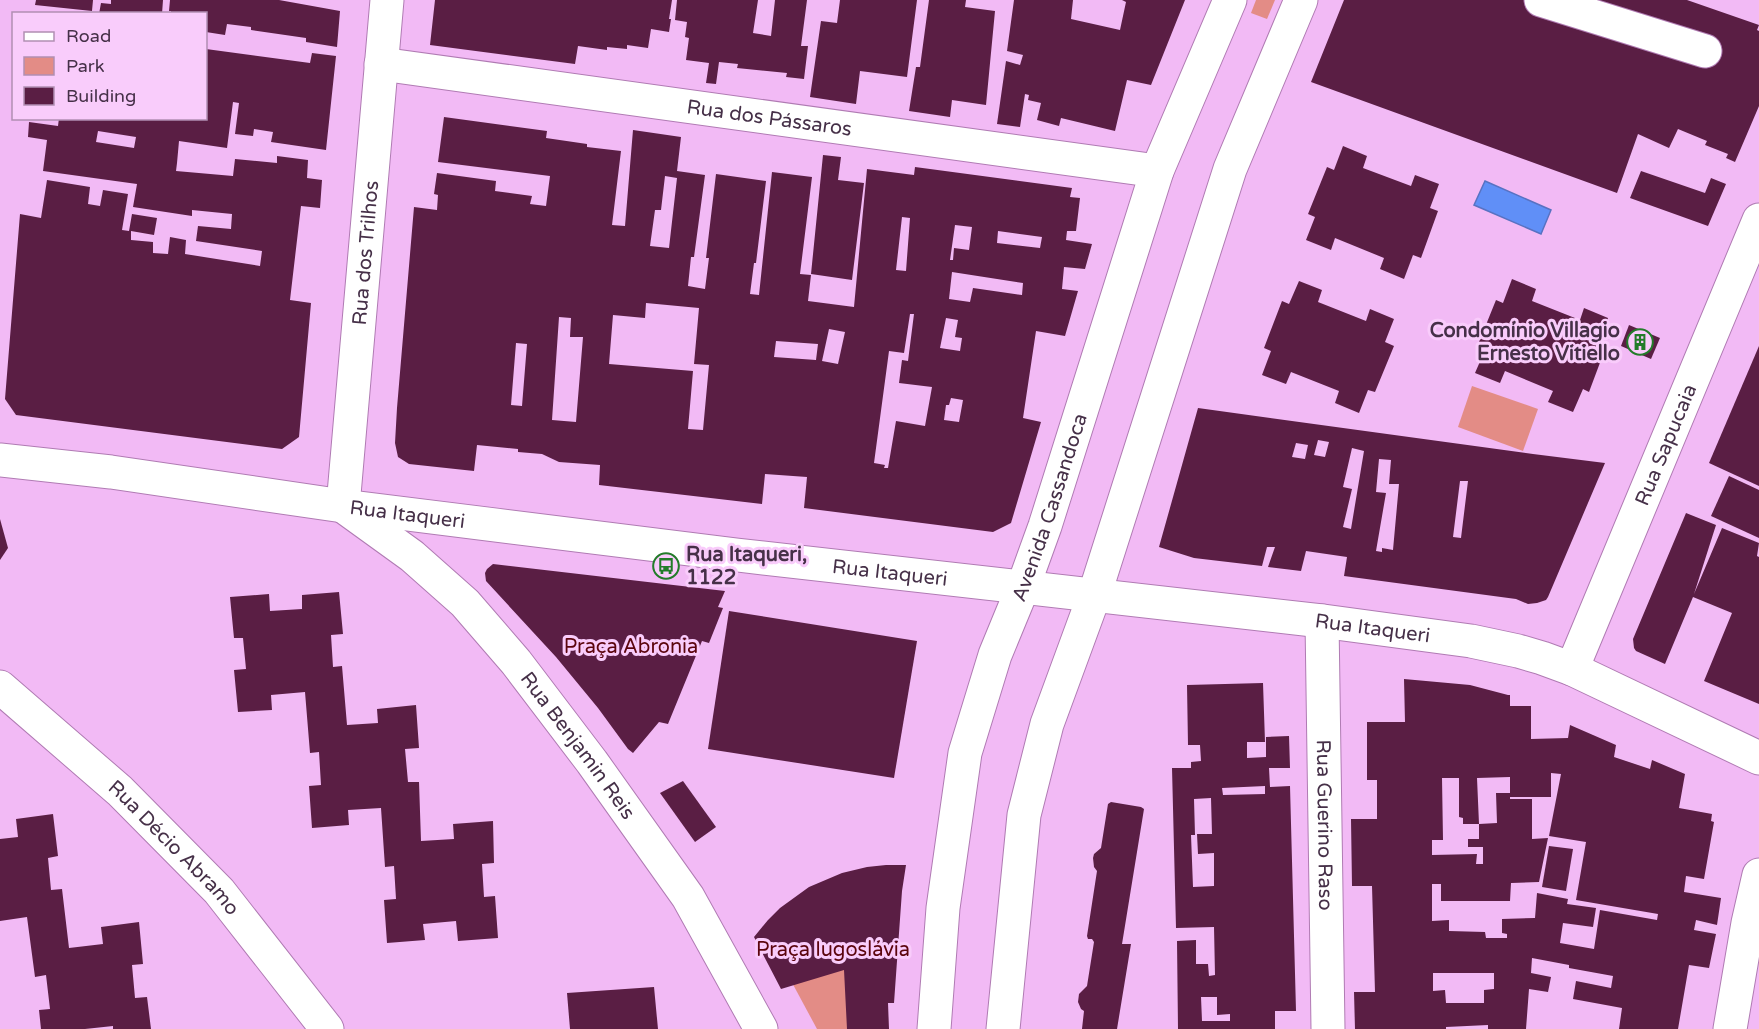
<svg xmlns="http://www.w3.org/2000/svg" width="1759" height="1029" font-family="'Varela Round',sans-serif">
  <style>
    .green { fill: #e38c86 }
    .water { fill: #608ff7; stroke: #5872c2; stroke-width: 1.5 }
    .building { fill: #5a1e44; fill-rule: evenodd }
    .lines { fill: none; stroke-linecap: round; stroke-linejoin: round }
    .minor-casing { stroke: #b07bb3; stroke-width: 35 }
    .minor { stroke: #fff; stroke-width: 33 }
    .labels { text-anchor: middle; stroke-width: 6; stroke-linejoin: round; paint-order: stroke }
    .street-label { font-size: 20px; fill: #463048; stroke: #f9ccfb }
    .poi-label { font-size: 20px; font-weight: bold; fill: #463048; stroke: #f9ccfb; text-anchor: end }
    .park-label { font-size: 20px; fill: #5b050d; stroke: #f9ccfb }
  </style>
  <rect width="100%" height="100%" fill="#f2baf5"/>
  <g class="green">
    <polygon points="1256,0 1275,0 1267,19 1251,13"/>
    <polygon points="1472,386 1538,409 1523,451 1458,427"/>
    <polygon points="808,901 881,1029 817,1029 768,938"/>
  </g>
  <polygon class="water" points="1485,181 1551,210 1541,234 1474,205"/>
  <g class="building">
    <polygon points="36,0 93,0 92,11 35,5"/>
    <polygon points="111,0 163,0 162,14 99,14 101,3 111,4"/>
    <polygon points="170,0 279,0 340,11 337,47 306,42 306,38 251,30 251,27 227,24 225,35 206,32 206,14 171,14 171,11 169,11"/>
    <polygon points="435,0 672,0 669,19 671,19 669,32 651,29 648,48 627,45 627,49 607,47 607,50 578,46 575,64 430,45"/>
    <polygon points="677,0 758,0 753,33 771,36 775,0 807,0 801,46 808,46 804,79 786,77 787,73 737,68 738,64 719,62 716,84 706,83 709,63 686,60 689,38 685,37 687,22 675,20"/>
    <polygon points="840,0 917,0 907,77 860,71 856,104 810,97 821,21 837,23"/>
    <polygon points="929,0 966,0 965,7 995,11 986,105 952,100 950,117 909,111 916,67 920,67"/>
    <polygon points="1014,0 1073,0 1071,19 1120,30 1126,2 1122,0 1185,0 1151,85 1127,80 1115,131 1061,118 1059,126 1037,120 1041,103 1028,100 1029,95 1025,94 1020,127 997,124 1006,61 1020,65 1023,55 1007,51"/>
    <polygon points="1344,0 1687,0 1759,25 1757,30 1759,31 1759,106 1735,162 1726,158 1728,154 1705,145 1707,141 1678,129 1669,148 1638,134 1617,193 1311,82"/>
    <path d="M206,49L310,63L312,53L336,56L326,150L271,142L273,132L254,129L253,136L235,134L239,103L233,102L227,148L179,141L177,163L176,171L233,176L235,159L277,163V156L308,160L307,178L322,180L320,208L301,206L290,300L311,303L299,437L282,449L16,415L5,399L20,214L41,218L47,180L90,187L88,204L100,206L103,190L128,194L122,230L129,231L132,214L157,218L154,235L131,231V240L153,242V253L168,254L170,237L186,240L185,254L260,266L262,251L196,241L198,226L231,229L232,214L192,210V216L133,207L137,184L43,171L47,140L28,137L29,122L58,126L59,118H206ZM98,131L136,137L134,148L96,142Z"/>
    <path d="M444,117L547,131L546,138L587,144V147L621,151L612,225L625,226L633,130L681,137L677,171L705,175L694,257H691L688,286L705,289L709,258H706L716,174L766,181L756,263H754L750,294L759,295L772,172L812,177L800,274L811,275L808,301L854,307L867,169L914,175L915,167L1072,188L1070,197L1080,198L1076,231H1067L1066,240L1092,244L1085,269L1064,267L1062,289L1078,291L1065,336L1036,331L1023,418L1041,422L1011,523L993,532L804,508L807,477L765,474L762,504L599,485L600,465L559,462L542,454L518,452V449L477,445L474,471L409,464L398,457L395,443L397,408L414,207L437,210L438,195L434,194L437,173L496,181L495,191L532,196L530,204L546,206L550,176L438,162ZM665,176L677,178L669,248L650,246L655,210H661ZM902,217L910,218L906,271L896,270ZM955,225L972,227L969,250L954,248L953,260H950ZM998,231L1042,237L1040,248L997,243ZM952,272L1023,283L1022,295L973,288L970,302L949,299ZM646,303L699,308L694,364L709,365L703,430L688,429L693,371L609,364L613,315L645,318ZM910,314H914L908,361L902,360L899,383L932,387L925,426L896,421L888,468H884L885,465L874,463L889,351L904,353ZM559,317L571,318L570,337H583L576,422L552,420ZM946,318L958,320L955,337L962,338L960,351L940,348ZM829,329L845,332L838,364L822,361ZM776,341L818,344L816,360L774,357ZM516,343L527,344L522,406L511,405ZM951,398L963,400L959,422L944,420L946,405H949Z"/>
    <polygon points="1343,146 1367,156 1363,168 1411,186 1415,175 1439,184 1430,208 1438,211 1421,258 1413,255 1404,279 1380,269 1384,258 1335,238 1331,250 1306,240 1315,217 1308,214 1327,167 1334,170"/>
    <polygon points="823,155 841,157 838,180 864,183 852,280 811,274"/>
    <polygon points="1641,171 1705,193 1711,178 1726,184 1708,226 1630,198"/>
    <polygon points="1512,279 1536,289 1532,301 1580,320 1584,308 1608,318 1600,341 1607,344 1589,392 1583,389 1573,412 1548,402 1553,391 1505,371 1500,383 1475,373 1485,350 1477,347 1496,300 1503,303"/>
    <polygon points="1299,281 1322,290 1318,302 1366,321 1370,309 1394,319 1385,342 1394,346 1375,392 1368,390 1359,413 1335,403 1339,391 1291,372 1286,384 1262,375 1271,351 1264,348 1282,301 1289,304"/>
    <polygon points="1629,325 1660,338 1651,359 1621,346"/>
    <polygon points="1759,346 1759,486 1709,463"/>
    <path d="M1198,408L1533,454L1605,463L1548,597L1546,600L1537,603L1528,604L1516,599L1344,576L1347,557L1306,551L1301,571L1268,567L1275,547H1267L1262,566L1194,558L1159,547ZM1318,440L1329,442L1325,457L1314,455ZM1296,443L1308,445L1305,459L1292,457ZM1352,448L1364,451L1351,529L1343,527L1352,489L1343,487ZM1379,459L1391,460L1389,484H1399L1393,550L1382,548V552L1376,551L1386,493L1376,492ZM1460,481H1468L1461,538L1453,537Z"/>
    <polygon points="1729,476 1759,490 1759,538 1711,516"/>
    <polygon points="1686,513 1716,525 1694,594 1722,528 1759,543 1757,556 1759,557 1759,704 1704,681 1732,613 1693,597 1665,664 1636,651 1634,648 1633,639"/>
    <polygon points="0,519 8,548 0,560"/>
    <polygon points="493,564 725,591 718,607 723,608 709,643 702,641 668,724 659,722 633,753 628,749 598,708 556,657 486,581 485,573 487,569"/>
    <polygon points="339,592 343,634 331,635 333,667 342,666 347,725 378,723 377,709 416,705 419,748 405,749 408,782 419,782 421,841 454,839 453,824 493,821 494,863 482,864 484,897 495,896 498,938 458,941 456,921 423,924 425,940 387,943 384,900 396,899 394,866 385,867 381,808 348,810 349,825 312,828 309,786 321,785 319,752 310,753 305,692 271,695 272,710 238,712 234,670 246,669 243,638 234,638 230,597 269,594 270,611 302,609 302,595"/>
    <polygon points="729,611 917,641 894,778 708,749"/>
    <path d="M1404,679L1470,685L1508,695H1510V706H1531V739L1568,738L1570,725L1616,745L1614,757L1650,769L1652,760L1685,774L1679,808L1712,814L1711,821L1714,822L1704,879L1686,876L1684,892L1721,898L1717,925L1696,920L1694,930L1716,934L1709,968L1689,965L1678,1029H1619L1622,1008L1573,999L1576,981L1611,988L1613,976L1569,968V965L1532,958L1531,973L1551,977L1548,992L1529,989L1526,1029H1488V1025L1446,1027V1029H1355L1354,992H1375L1372,886H1352L1351,819H1377V780H1367V722H1405ZM1551,773L1561,774L1549,836L1586,842L1576,900L1658,914L1657,920L1600,910L1594,949L1560,943L1563,923L1593,927L1596,908L1567,904L1568,899L1537,893L1535,918L1502,919V933L1507,934V938H1486L1485,932L1449,931V920L1432,921V884H1441V901H1510L1511,883L1539,882L1548,838L1532,839V799H1510V797H1551ZM1510,777V793H1496L1497,823L1479,824V839H1468V847H1483V864H1476L1477,854L1432,855V840H1443L1442,778H1459V817L1463,818V824H1479L1477,778ZM1433,973H1494V989L1484,990V1003H1446L1445,990L1433,991Z"/>
    <path d="M1263,683L1265,742H1247V758L1266,757V737L1289,736L1290,768H1269L1270,787L1290,786L1296,1011H1275V1029H1178L1177,941L1196,940V964H1208L1209,976L1215,975L1214,927L1176,928L1172,768H1191V762L1201,761L1200,745H1188L1187,685ZM1265,786V794L1223,795L1222,788ZM1211,798L1212,834H1197L1198,854L1214,853V886L1193,887L1191,835H1195L1194,799ZM1201,997H1217V1015L1230,1014V1021H1202Z"/>
    <polygon points="683,781 716,827 695,842 660,793"/>
    <polygon points="1111,802 1141,807 1144,809 1122,944 1131,944 1117,1029 1082,1029 1084,1011 1081,1009 1078,1002 1079,994 1087,986 1094,942 1092,939 1088,939 1087,936 1097,871 1094,867 1093,858 1094,854 1101,848 1108,804"/>
    <polygon points="53,814 58,856 48,858 51,890 62,889 69,948 103,944 101,927 139,922 143,964 132,965 135,998 147,997 151,1029 113,1029 113,1026 85,1029 41,1029 39,1010 50,1009 46,975 35,977 27,917 0,921 0,839 18,837 16,819"/>
    <polygon points="1549,846 1573,849 1566,891 1542,887"/>
    <polygon points="886,865 906,865 902,891 894,1003 888,1003 889,1029 847,1029 844,970 781,989 754,937 768,920 780,908 809,887 842,873 867,867"/>
    <polygon points="654,987 658,1029 570,1029 567,993"/>
  </g>
  <g class="lines">
    <g class="minor-casing">
      <g id="minor">
        <polyline points="1541,0 1705,51"/>
        <path id="s1" d="M381,64L1157,171"/>
        <path id="s2" d="M0,460L111,472L343,506L737,555L1322,621L1471,641L1518,651L1542,658L1572,669L1759,758"/>
        <path id="s3" d="M343,506L387,0"/>
        <path id="s4" d="M347,509L412,556L465,603L516,662L592,762L688,897L761,1029"/>
        <path id="s5" d="M1322,621L1328,1029"/>
        <path id="s6" d="M1572,669L1759,220"/>
        <path id="s7" d="M0,687L120,791L219,891L327,1029"/>
        <path id="s8" d="M934,1029L943,908L965,753L995,655L1023,587L1045,526L1157,171L1230,0"/>
        <polyline points="1003,1029 1024,815 1047,724 1094,596 1230,169 1301,0"/>
        <polyline points="1730,1029 1748,923 1759,875"/>
      </g>
    </g>
    <use href="#minor" class="minor"/>
  </g>
  <defs>
    <g id="building-ring" transform="scale(1.35)"><circle r="9.5" fill="#f9ccfb" stroke="#237c2a" stroke-width="1.5"/><path d="M-4-6H4V6H1V3H-1V6H-4ZM-2.5-4.3h1.7v1.8h-1.7ZM.8-4.3h1.7v1.8H.8ZM-2.5-1h1.7V.8h-1.7ZM.8-1h1.7V.8H.8Z" fill="#237c2a"/></g>
    <g id="bus-ring" transform="scale(1.35)"><circle r="9.5" fill="#f9ccfb" stroke="#237c2a" stroke-width="1.5"/><path d="M-5-6H5V4H4V6H2V4H-2V6H-4V4H-5ZM-3.5-4V0h7V-4ZM-3.5 1.2v1.5H-2V1.2ZM2 1.2v1.5H3.5V1.2Z" fill="#237c2a"/></g>
  </defs>
  <g fill-rule="evenodd">
    <use href="#building-ring" x="1640" y="342"/>
    <use href="#bus-ring" x="666" y="566"/>
  </g>
  <g class="labels">
    <g class="street-label">
      <text dy="7" stroke="none"><textPath href="#s1" startOffset="392">Rua dos Pássaros</textPath></text>
      <text dy="7" stroke="none"><textPath href="#s3" startOffset="254">Rua dos Trilhos</textPath></text>
      <text dy="7" stroke="none"><textPath href="#s6" startOffset="243">Rua Sapucaia</textPath></text>
      <text dy="7" stroke="none"><textPath href="#s8" startOffset="538">Avenida Cassandoca</textPath></text>
      <text dy="7" stroke="none"><textPath href="#s2" startOffset="411">Rua Itaqueri</textPath></text>
      <text dy="7" stroke="none"><textPath href="#s2" startOffset="897">Rua Itaqueri</textPath></text>
      <text dy="7" stroke="none"><textPath href="#s2" startOffset="1383">Rua Itaqueri</textPath></text>
      <text dy="7" stroke="none"><textPath href="#s4" startOffset="333">Rua Benjamin Reis</textPath></text>
      <text dy="7" stroke="none"><textPath href="#s5" startOffset="204">Rua Guerino Raso</textPath></text>
      <text dy="7" stroke="none"><textPath href="#s7" startOffset="237">Rua Décio Abramo</textPath></text>
    </g>
    <g class="poi-label">
      <text x="1620" y="337">Condomínio Villagio<tspan x="1620" dy="23">Ernesto Vitiello</tspan></text>
      <text x="686" y="561" text-anchor="start">Rua Itaqueri,<tspan x="686" dy="23">1122</tspan></text>
    </g>
    <g class="park-label">
      <text x="631" y="653">Praça Abronia</text>
      <text x="833" y="956">Praça Iugoslávia</text>
    </g>
  </g>
  <rect x="12" y="12" width="195" height="108" fill="#f9ccfb" stroke="#b18eb3" stroke-width="1.5"/>
  <rect x="24" y="32" width="30" height="9" fill="#ffffff" stroke="#b18eb3" stroke-width="1.5"/>
  <text x="66" y="42" font-size="18" fill="#463048">Road</text>
  <rect x="24" y="57" width="30" height="18" fill="#e38c86" stroke="#b18eb3" stroke-width="1.5"/>
  <text x="66" y="72" font-size="18" fill="#463048">Park</text>
  <rect x="24" y="87" width="30" height="18" fill="#5a1e44" stroke="#b18eb3" stroke-width="1.5"/>
  <text x="66" y="102" font-size="18" fill="#463048">Building</text>
</svg>
